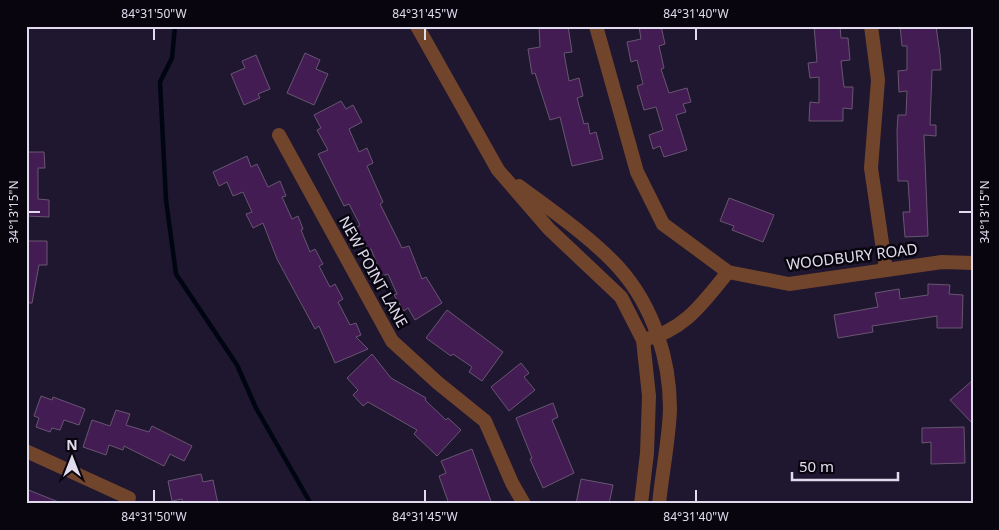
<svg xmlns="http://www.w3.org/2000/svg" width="999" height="530" font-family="'Noto Sans',sans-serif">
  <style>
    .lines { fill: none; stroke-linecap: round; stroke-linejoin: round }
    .stream { stroke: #000512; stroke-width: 4.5 }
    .building { fill: #421c52; stroke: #685671 }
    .minor { stroke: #71442c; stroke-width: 14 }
    .tertiary { stroke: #71442c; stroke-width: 14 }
    .ticks { fill: none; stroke: #e1dced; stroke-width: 2 }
    .labels { text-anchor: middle; stroke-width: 5; stroke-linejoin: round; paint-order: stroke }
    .street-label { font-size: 15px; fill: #e1dced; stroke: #08050e }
    .neatline { fill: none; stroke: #e1dced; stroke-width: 2 }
    .ticks-label { font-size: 12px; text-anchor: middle; fill: #e1dced }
  </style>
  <rect width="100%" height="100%" fill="#1f162f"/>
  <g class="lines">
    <polyline class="stream" points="175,26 172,58 160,82 166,200 176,274 237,365 256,408 311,504"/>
  </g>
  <g class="building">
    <polygon points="539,26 568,26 572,52 564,53 569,81 579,78 583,96 577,98 584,124 588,123 590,134 596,132 603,159 572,166 560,117 550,120 535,73 532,74 528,49 540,47"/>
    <polygon points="639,26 661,26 665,44 659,46 664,68 661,69 669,93 687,88 691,102 683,104 686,112 676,115 687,150 664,157 660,146 653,149 649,135 663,130 656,107 644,110 637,86 643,84 637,60 631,62 627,42 641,39"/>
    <polygon points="814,26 840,26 841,38 848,38 850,60 841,61 844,87 853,87 852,109 843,108 843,121 809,121 810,102 819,103 819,77 810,78 808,63 817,62"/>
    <polygon points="900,26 936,26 940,55 941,70 932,70 930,125 936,125 936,136 924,135 928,236 905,237 903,212 910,212 908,181 898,181 897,131 898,115 906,115 907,91 899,92 898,71 907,70 907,46 902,46"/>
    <polygon points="305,53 320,60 316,69 328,74 314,105 287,93"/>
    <polygon points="256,55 270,89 258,94 260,98 244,105 231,74 245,68 242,61"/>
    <polygon points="341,101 346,109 353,105 362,122 349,129 359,152 367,148 373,163 367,166 383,202 380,204 402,248 409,246 422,279 426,277 442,303 415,320 408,308 404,311 394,295 397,294 388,274 382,276 371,249 368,250 357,227 360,225 349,204 344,206 318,154 328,150 317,130 321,128 314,115"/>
    <polygon points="26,152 44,152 45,168 38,168 38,199 49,200 49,217 26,216"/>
    <polygon points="247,156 251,167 257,164 268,187 280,181 286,196 282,197 292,219 298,216 303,229 301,230 310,252 315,249 323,264 319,266 330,287 335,284 343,299 338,302 350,325 356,323 361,335 356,337 368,349 335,363 319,326 315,329 277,259 263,223 253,228 246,214 252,212 243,192 233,196 227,182 219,186 213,172"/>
    <polygon points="729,198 774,215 763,242 732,230 734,226 720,221"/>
    <polygon points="26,241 47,241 47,265 39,265 32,303 26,303"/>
    <polygon points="928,284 950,285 949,294 963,295 962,328 937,328 937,316 872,326 873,332 838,338 834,315 878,307 875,293 899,289 900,299 928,295"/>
    <polygon points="447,310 503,352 482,381 469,372 472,367 453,354 451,356 426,338"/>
    <polygon points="372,354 391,378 426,398 425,400 446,420 448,418 461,430 437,456 414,434 417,430 368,402 363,406 353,395 358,390 347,378"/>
    <polygon points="521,363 529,373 524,377 535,390 509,411 491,387"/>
    <polygon points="973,380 973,424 950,400"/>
    <polygon points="41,396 52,400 53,397 85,409 79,425 64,420 60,430 52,428 50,432 36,427 39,418 34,416"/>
    <polygon points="553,403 558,417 552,420 574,473 543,488 530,459 532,458 516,418"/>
    <polygon points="116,410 130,414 126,425 149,432 152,426 192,446 184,461 170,454 164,466 124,446 123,450 109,445 106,455 83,447 92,420 110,426"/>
    <polygon points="964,427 965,463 931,464 931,442 922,443 922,428"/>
    <polygon points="472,449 492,504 449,504 439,476 446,473 441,461"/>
    <polygon points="201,474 203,482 213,480 218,504 183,504 182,499 172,501 168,481"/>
    <polygon points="581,479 613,485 609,504 576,504"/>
    <polygon points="26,489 61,503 61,504 26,504"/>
  </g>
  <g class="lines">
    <g class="minor">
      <polyline points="596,26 637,172 663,224 728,272"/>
      <polyline points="871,26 878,80 871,168 886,270"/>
      <polyline points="279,135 392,341 438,383 485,421 512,483 524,504"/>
      <path d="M643,340C684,331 703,303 728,272L789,284L942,262L973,263"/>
      <polyline points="26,451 129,498"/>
    </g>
    <g class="tertiary">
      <polyline points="417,26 498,170 549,229 621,297 643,340 649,396 647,453 641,504"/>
      <path d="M519,186C551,210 593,239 619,268C653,306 670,359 670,409C669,440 662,473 659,504"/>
    </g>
  </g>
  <path class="ticks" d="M154,28V40M425,28V40M696,28V40M28,212H40M959,212H972M154,490V502M425,490V502M696,490V502"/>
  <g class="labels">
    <g class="street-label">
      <text transform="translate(852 257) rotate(-7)" y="5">WOODBURY ROAD</text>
      <text transform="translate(373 272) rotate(61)" y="5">NEW POINT LANE</text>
    </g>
  </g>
  <rect width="999" height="530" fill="none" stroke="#08050e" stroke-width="55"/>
  <g transform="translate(72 458)" stroke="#08050e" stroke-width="4" paint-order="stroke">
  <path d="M0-4L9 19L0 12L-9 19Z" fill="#e1dced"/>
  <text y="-8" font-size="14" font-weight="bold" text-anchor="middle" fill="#e1dced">N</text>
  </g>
  <path d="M792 472v8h106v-8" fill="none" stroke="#e1dced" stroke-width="2.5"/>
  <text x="799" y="472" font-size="15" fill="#e1dced" stroke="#08050e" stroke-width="4" paint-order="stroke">50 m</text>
  <rect x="28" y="28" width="944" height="474" class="neatline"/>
  <g class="ticks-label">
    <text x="154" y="18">84°31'50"W</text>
    <text x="425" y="18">84°31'45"W</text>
    <text x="696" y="18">84°31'40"W</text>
    <text transform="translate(14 212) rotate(-90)" y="4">34°13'15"N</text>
    <text transform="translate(985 212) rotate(-90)" y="4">34°13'15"N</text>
    <text x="154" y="521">84°31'50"W</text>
    <text x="425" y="521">84°31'45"W</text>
    <text x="696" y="521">84°31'40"W</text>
  </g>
</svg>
